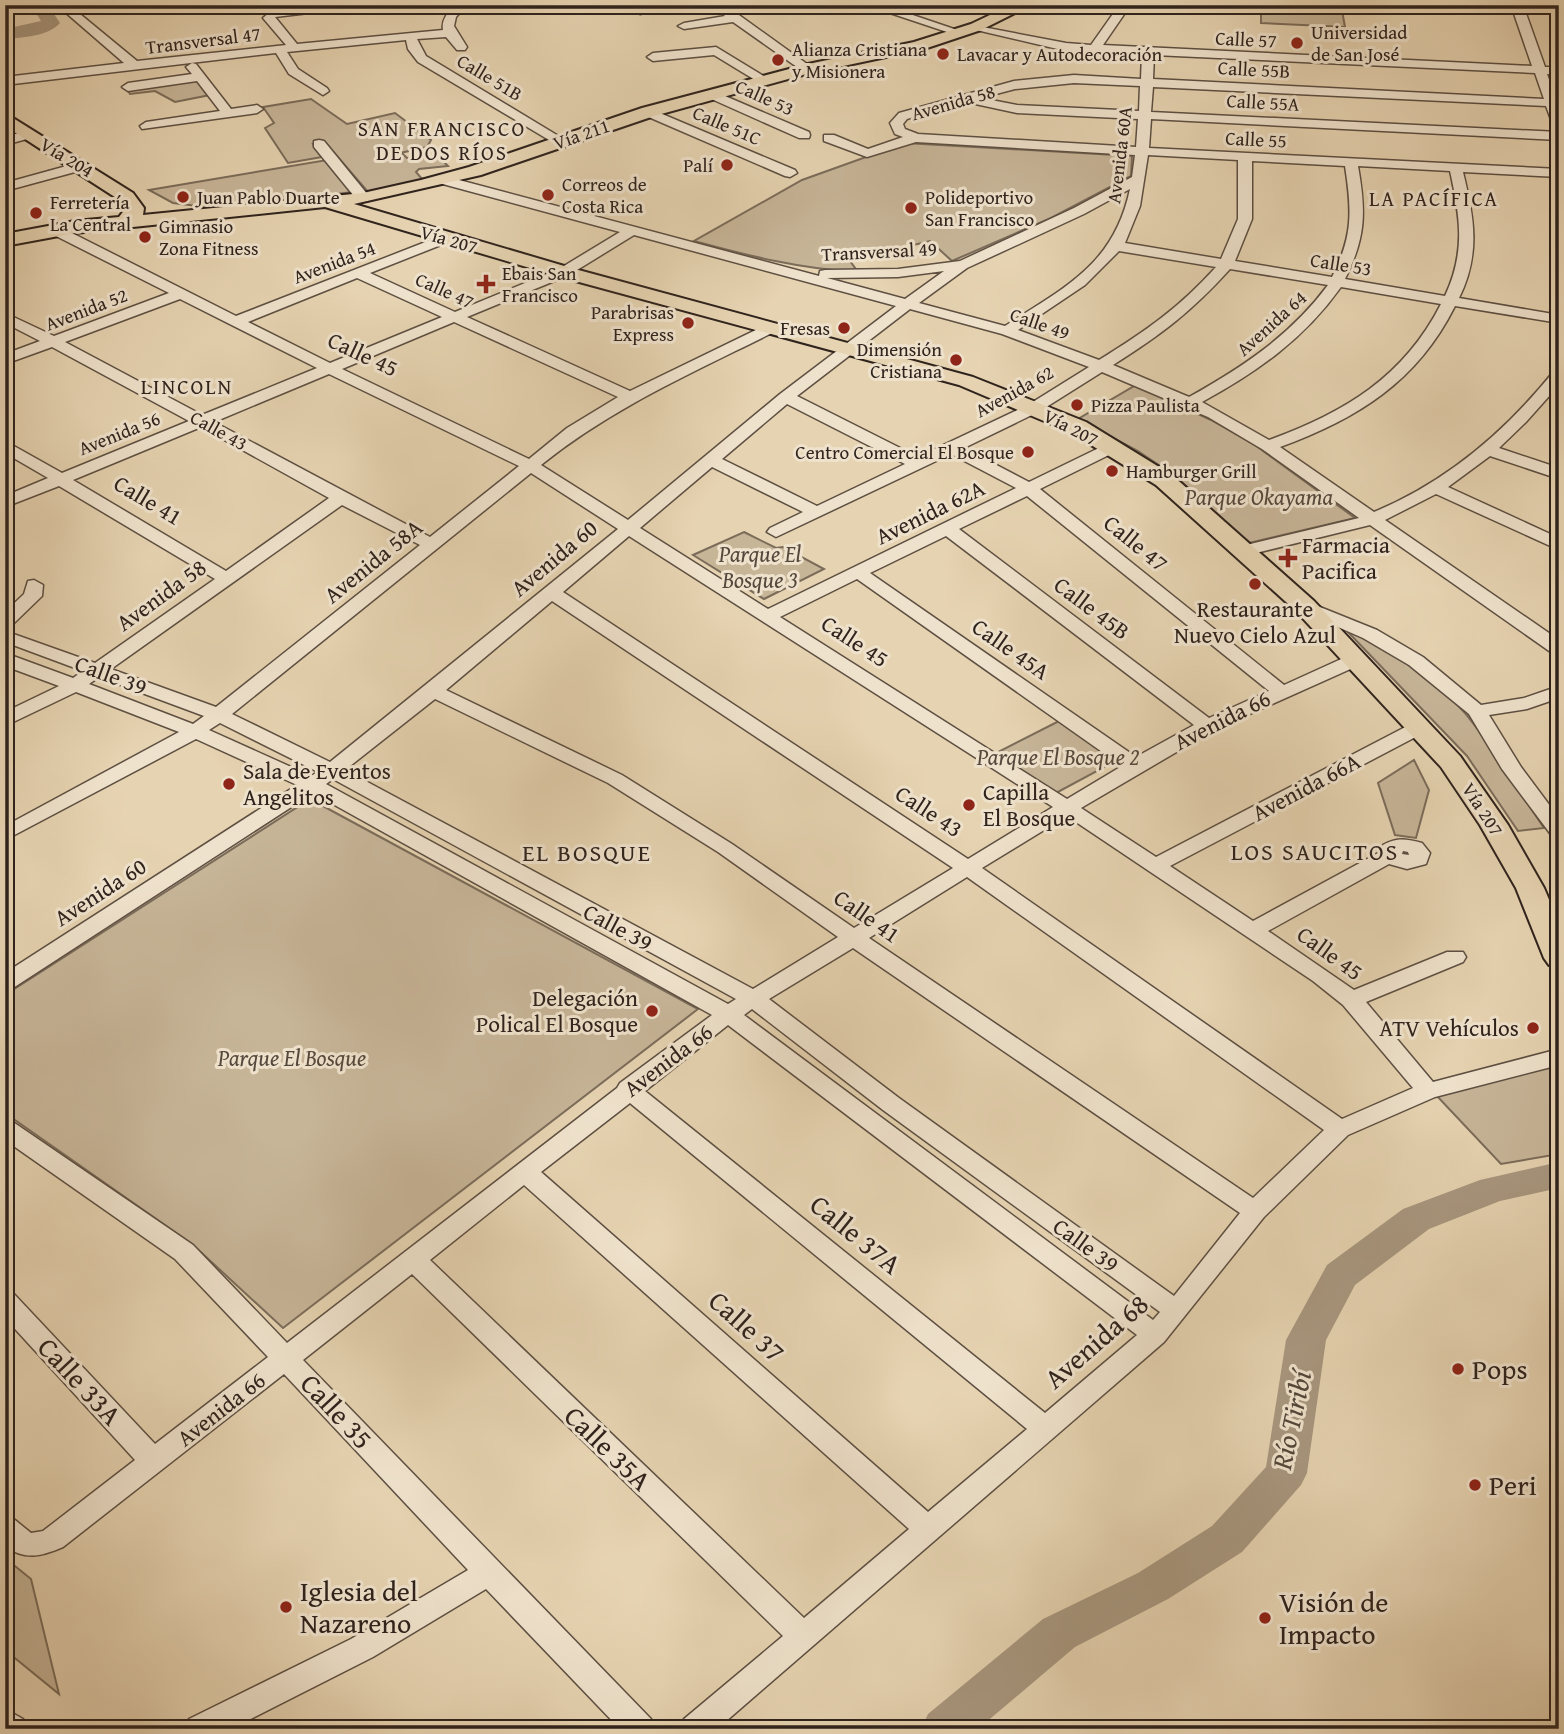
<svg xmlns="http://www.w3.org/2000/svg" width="1564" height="1734" font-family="'Gentium Book Plus',serif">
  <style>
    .green { fill: #c7b598; stroke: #7b6c5a; stroke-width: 2 }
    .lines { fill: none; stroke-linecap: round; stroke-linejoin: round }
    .river { fill: #a8977f; fill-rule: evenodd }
    .minor-casing { stroke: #5d4f42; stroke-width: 3 }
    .major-casing { stroke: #2f231d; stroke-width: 4 }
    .minor { fill: #efe2cc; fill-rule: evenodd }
    .major { fill: #e6d3b1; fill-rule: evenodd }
    .poi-dot { fill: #8f2418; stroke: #efe2cc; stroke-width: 2.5 }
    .labels { text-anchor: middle; stroke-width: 6; stroke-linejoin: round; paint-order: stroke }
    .far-poi-label { font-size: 19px; fill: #2f231d; stroke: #efe2cc; text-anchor: start }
    .far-street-label { font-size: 19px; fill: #2f231d; stroke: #efe2cc }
    .far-quarter-label { font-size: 21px; letter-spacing: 2px; fill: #2f231d; stroke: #efe2cc }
    .far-neighbourhood-label { font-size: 21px; letter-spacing: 2px; fill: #2f231d; stroke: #efe2cc }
    .street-label { font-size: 23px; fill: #2f231d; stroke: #efe2cc }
    .park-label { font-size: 23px; font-style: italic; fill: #55483c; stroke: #efe2cc }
    .poi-label { font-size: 23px; fill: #2f231d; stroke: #efe2cc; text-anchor: start }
    .neighbourhood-label { font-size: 24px; letter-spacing: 2px; fill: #2f231d; stroke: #efe2cc }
    .near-street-label { font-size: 28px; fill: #2f231d; stroke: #efe2cc }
    .near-poi-label { font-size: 28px; fill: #2f231d; stroke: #efe2cc; text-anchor: start }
    .near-water-label { font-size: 28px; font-style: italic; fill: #53463a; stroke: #efe2cc }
  </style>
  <rect width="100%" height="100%" fill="#e6d3b1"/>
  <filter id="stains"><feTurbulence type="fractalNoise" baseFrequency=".00286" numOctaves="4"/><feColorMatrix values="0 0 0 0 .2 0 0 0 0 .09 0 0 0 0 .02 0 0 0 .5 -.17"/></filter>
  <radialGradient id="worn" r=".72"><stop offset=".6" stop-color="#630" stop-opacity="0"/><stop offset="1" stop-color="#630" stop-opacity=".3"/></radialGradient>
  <g class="green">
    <polygon points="1261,5 1341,5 1345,27 1261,23"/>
    <polygon points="198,79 210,95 175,102 155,91 130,94 127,89"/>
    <polygon points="311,99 347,124 395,113 431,140 427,147 391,155 403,154 407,158 439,157 448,166 419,169 416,172 422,179 449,174 368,192 325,142 313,144 322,157 288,163 265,128 274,123 263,107"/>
    <path d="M905,143L1132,156L1131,176L1051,218L952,261L930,241L884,252L886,255L850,261L858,272C801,269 749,256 694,241L802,180Z"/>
    <polygon points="327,160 353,192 214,208 173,203 149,190"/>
    <polygon points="1136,385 1211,420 1255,445 1355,518 1249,543 1175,476 1138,451 1078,419"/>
    <polygon points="744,532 776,548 783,547 824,569 764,599 693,555"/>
    <path d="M1347,631C1387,647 1436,680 1465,713C1494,748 1518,790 1544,828L1518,831L1467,756Z"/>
    <polygon points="1065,718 1123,757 1056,793 996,753"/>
    <polygon points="1414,760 1429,790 1416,838 1395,835 1378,783"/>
    <polygon points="310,799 698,1009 283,1328 192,1244 5,1113 5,995"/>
    <polygon points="1559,1063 1559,1154 1501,1164 1436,1095"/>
    <polygon points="10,1562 31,1579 59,1694 5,1650 5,1566"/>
  </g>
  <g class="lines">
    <g class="river">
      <path d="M31,5H48L60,23C47,37 23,37 5,39V29L41,21Z"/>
      <polygon points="1559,1162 1559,1188 1500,1201 1429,1229 1355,1285 1326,1340 1307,1473 1301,1485 1242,1552 1168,1599 1075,1647 978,1729 921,1729 928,1714 1043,1619 1138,1573 1212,1526 1266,1467 1286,1340 1327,1265 1403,1209 1480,1180"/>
    </g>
    <g class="minor-casing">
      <g id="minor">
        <path d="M57,5H69L137,61L286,45L263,18L271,11L338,5V9L334,10L275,17L297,44L443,30C441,20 448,12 455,5H467L456,17L454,26L467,47L465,50H457L446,37L417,39L426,56L565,140L559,144L554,143L418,62L408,49L406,40L287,52L298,69L327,88L329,91L323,95L289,74L276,53L5,85V77L124,63Z"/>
        <polygon points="652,5 677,5 640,14 634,11"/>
        <polygon points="712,5 725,5 814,69 804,72 733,22 684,29 678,26 684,23 725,16"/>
        <polygon points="866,5 883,5 966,33 956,35"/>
        <path d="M1511,5H1523L1545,67H1559V75L1547,74L1556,99H1559V129L1553,125L1546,106L1153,87L1151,112L1559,132V140L1151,119L1149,148L1559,169V177L1463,172C1474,217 1481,254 1459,298L1559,315V323L1455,306C1417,382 1357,419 1280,447L1374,512C1446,482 1505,432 1554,371L1559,369V385L1526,422L1499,448L1559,468V479L1490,456L1448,487L1559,538V550L1436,494L1385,520L1559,640V655L1552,653L1370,525L1244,556L1238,555L1235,551L1238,547L1359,518L1262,449L1208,417L1102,372L1040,411L964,448L1029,482L1105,445H1117L1119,448L1117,451L1040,489L1284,685L1350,655H1364L1366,659L1364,663L1214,730L1081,808L1156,857L1413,723H1427L1430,727L1427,731L1170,866L1253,921L1380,852L1383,845C1397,837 1407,839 1422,843L1430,853L1426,864L1407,869L1389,864L1268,931L1354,990L1447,952H1463L1466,957L1463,962L1366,1002L1433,1082L1559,1049V1065L1435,1097L1348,1135L1264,1217L1164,1342L717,1729H680L684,1719L783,1636L412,1274L303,1360L651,1719L655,1729H620L486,1589L373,1657L231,1729H185L189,1719L351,1639L468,1570L284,1374L63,1547C42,1556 25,1561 5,1546V1516L15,1520L31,1533L43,1531L135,1460L5,1318V1291L14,1294L155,1444L268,1357L175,1259L5,1140V1120L13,1122L193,1245L287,1343L617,1088L620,1083L712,1015L313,793L13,988L5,990V973L297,785L196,739L5,840V826L179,732L76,692L5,726V712L59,686L5,666V653L73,678L83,671L5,642V631L95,663L215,579L59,486L5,507V496L48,478L5,453V441L62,473L189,421L52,347L5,364V354L40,341L5,323V313L54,336L169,293L50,233V227H60L236,316L446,234L451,235V241L370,273L455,312L559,269L620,232L439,183L437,180L444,176L819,276L820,271L825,270L898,269L960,261L1074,208L1132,177L1135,155L916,142L867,157L824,141V135H834L868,149L903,137L895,134L890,123L899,113L1014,81L1074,75L1141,79L1142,54L1066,51L972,29V25L1066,43L1091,45L1115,11L1119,10L1125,13L1103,45L1532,66ZM1154,55L1535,73L1544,99L1153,79ZM1074,83L1140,86L1139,111L1017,105L981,98L1015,89ZM966,102L1017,113L1138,119L1136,147L918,134L905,129L903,124L907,119ZM1148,155L1238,160V219L1221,259L1125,243L1140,206ZM1252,161L1345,166C1352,211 1353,236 1332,277L1235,261L1252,219ZM1358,166L1450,171C1460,217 1466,251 1445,296L1345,279C1366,237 1366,212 1358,166ZM1130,189C1114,265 1065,287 1005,326L919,303L967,268L1084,214ZM634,235L896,306L780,394L628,520L541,465C613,407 694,372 776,331L778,328L776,325H766L630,391L467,317L569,275ZM1119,251L1216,267C1179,308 1146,331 1099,360L1018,330L1085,285ZM1230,269L1328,285C1291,335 1243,367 1189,397L1113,365C1162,334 1191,312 1230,269ZM944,271L905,299L827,278L898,277ZM357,278L442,317L330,363L248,322ZM1341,287L1441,304C1404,377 1344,413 1269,440L1202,402C1257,372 1304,339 1341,287ZM180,299L317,368L202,415L65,342ZM910,309L1002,334L1089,367L1028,405L918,457L797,396ZM454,322L618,397L567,428L529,459L342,369ZM329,374L519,466L430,537L214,422ZM787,404L905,464L817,506L722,459ZM201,427L329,498L226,571L73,480ZM951,454L1016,488L768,609L640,528L712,467L803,512L770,528L767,532L776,537ZM531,473L618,529L330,762L232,714ZM1027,496L1269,691L1209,718L959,529ZM342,505L420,545L216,707L111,669ZM629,536L1053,807L968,859L563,592ZM946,536L1194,725L1136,757L870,573ZM857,579L1122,766L1067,799L780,617ZM552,601L953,868L854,928L732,844L622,775L446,690ZM99,677L204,716L193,724L89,684ZM435,699L608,783L718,852L838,937L753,989L345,770ZM220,723L318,772L311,776L209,730ZM333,779L736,999L728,1004L326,784ZM1067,816L1313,981L1343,1005L1413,1088L1342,1119L982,868ZM1403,851L1408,852L1409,855L1402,854ZM967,877L1324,1130L1253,1198L869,938ZM853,948L1240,1213L1174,1296L899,1098L769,999ZM752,1009L883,1110L1160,1312L1153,1320L744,1015ZM728,1025L1137,1335L1045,1413L645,1091ZM630,1103L1027,1429L928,1512L541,1172ZM524,1185L909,1529L804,1618L430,1260Z"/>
        <polygon points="716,47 770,80 760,83 714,55 653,61 647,57 653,53"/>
        <polygon points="192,63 196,64 231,109 257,105 263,109 257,113 142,129 140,126 146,122 220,111 197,81 128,91 122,87 128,83 192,74 186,67"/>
        <polygon points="711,90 809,132 810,135 809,138 799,138 707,97 705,94"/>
        <polygon points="648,108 795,170 797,173 790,177 785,176 644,115 642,112"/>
        <polygon points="29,130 35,134 34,137 5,145 5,137"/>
        <polygon points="319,140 324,141 368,195 368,201 358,201 314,147 314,141"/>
        <polygon points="81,162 88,166 86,169 5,191 5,183"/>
        <polygon points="34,580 43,585 42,596 11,626 5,627 5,612 24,594 28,581"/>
        <polygon points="1305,601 1377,630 1423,657 1481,705 1524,698 1559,686 1559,698 1527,709 1489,715 1521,767 1559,818 1559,838 1552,836 1502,769 1469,714 1409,665 1363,638 1299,610 1296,606"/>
        <polygon points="5,1709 23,1719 27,1729 5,1729"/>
      </g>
    </g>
    <g class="major-casing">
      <polygon id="major" points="1011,5 1031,5 981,30 924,49 810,73 654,116 481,175 354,204 571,268 973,377 1086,422 1172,475 1314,601 1460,756 1508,825 1544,888 1559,923 1559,967 1549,965 1544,958 1516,888 1480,825 1441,767 1296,611 1156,485 1070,432 959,385 557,276 325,207 75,233 5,246 5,234 75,221 119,217 126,208 121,201 5,126 5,113 133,193 144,208 143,215 363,193 421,180 469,167 642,108 808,64 914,42 971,24"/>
    </g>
    <use href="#minor" class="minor"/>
    <use href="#major" class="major"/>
  </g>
  <g class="poi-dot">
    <circle cx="1297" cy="43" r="7"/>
    <circle cx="943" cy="54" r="7"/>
    <circle cx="778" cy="60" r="7"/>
    <circle cx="727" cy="165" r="7"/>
    <circle cx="548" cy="195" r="7"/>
    <circle cx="183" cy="197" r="7"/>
    <circle cx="911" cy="208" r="7"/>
    <circle cx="36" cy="213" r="7"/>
    <circle cx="145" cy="237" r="7"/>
    <path d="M482.5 273.5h7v7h7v7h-7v7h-7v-7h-7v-7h7z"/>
    <circle cx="688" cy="323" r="7"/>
    <circle cx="844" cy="328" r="7"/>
    <circle cx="956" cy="360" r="7"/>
    <circle cx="1077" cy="405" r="7"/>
    <circle cx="1028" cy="452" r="7"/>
    <circle cx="1112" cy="471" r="7"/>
    <path d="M1284.5 547.5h7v7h7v7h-7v7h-7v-7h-7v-7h7z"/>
    <circle cx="1255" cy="584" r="7"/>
    <circle cx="229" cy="784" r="7"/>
    <circle cx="969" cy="805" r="7"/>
    <circle cx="652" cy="1011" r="7"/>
    <circle cx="1533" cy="1028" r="7"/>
    <circle cx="1458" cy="1369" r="7"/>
    <circle cx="1475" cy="1485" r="7"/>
    <circle cx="286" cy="1607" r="7"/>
    <circle cx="1265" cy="1618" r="7"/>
  </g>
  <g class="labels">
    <g class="far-poi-label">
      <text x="1311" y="39">Universidad<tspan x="1311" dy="22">de San José</tspan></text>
      <text x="792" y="56">Alianza Cristiana<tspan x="792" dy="22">y Misionera</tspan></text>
      <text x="957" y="61">Lavacar y Autodecoración</text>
      <text x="713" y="172" text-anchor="end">Palí</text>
      <text x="562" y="191">Correos de<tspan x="562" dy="22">Costa Rica</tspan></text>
      <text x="197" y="204">Juan Pablo Duarte</text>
      <text x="925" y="204">Polideportivo<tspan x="925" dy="22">San Francisco</tspan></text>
      <text x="50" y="209">Ferretería<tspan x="50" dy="22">La Central</tspan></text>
      <text x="159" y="233">Gimnasio<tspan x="159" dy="22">Zona Fitness</tspan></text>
      <text x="502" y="280">Ebais San<tspan x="502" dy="22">Francisco</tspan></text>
      <text x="674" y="319" text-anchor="end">Parabrisas<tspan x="674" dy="22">Express</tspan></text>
      <text x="830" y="335" text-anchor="end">Fresas</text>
      <text x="942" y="356" text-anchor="end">Dimensión<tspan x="942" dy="22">Cristiana</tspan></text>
      <text x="1091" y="412">Pizza Paulista</text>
      <text x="1014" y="459" text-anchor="end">Centro Comercial El Bosque</text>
      <text x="1126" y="478">Hamburger Grill</text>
    </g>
    <g class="far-street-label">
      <text transform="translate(1246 39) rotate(3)" y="7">Calle 57</text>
      <text transform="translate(203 40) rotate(-7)" y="7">Transversal 47</text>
      <text transform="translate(1254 69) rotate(3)" y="7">Calle 55B</text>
      <text transform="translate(490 77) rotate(31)" y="7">Calle 51B</text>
      <text transform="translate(765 97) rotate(24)" y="7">Calle 53</text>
      <text transform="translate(953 102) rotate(-16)" y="7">Avenida 58</text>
      <text transform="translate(1263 102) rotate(3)" y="7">Calle 55A</text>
      <text transform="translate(727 125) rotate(23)" y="7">Calle 51C</text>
      <text transform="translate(581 134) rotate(-19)" y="7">Vía 211</text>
      <text transform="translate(1256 139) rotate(3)" y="7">Calle 55</text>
      <text transform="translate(1119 155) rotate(-83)" y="7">Avenida 60A</text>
      <text transform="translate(67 157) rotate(31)" y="7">Vía 204</text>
      <text transform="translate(449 239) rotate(16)" y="7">Vía 207</text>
      <text transform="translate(879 251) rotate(-3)" y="7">Transversal 49</text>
      <text transform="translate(334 262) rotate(-21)" y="7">Avenida 54</text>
      <text transform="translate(1341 264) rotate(9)" y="7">Calle 53</text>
      <text transform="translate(445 290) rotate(24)" y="7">Calle 47</text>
      <text transform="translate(86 309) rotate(-21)" y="7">Avenida 52</text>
      <text transform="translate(1040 323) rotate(19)" y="7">Calle 49</text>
      <text transform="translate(1271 323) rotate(-42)" y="7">Avenida 64</text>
      <text transform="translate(1014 391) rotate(-29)" y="7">Avenida 62</text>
      <text transform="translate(1071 427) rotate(27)" y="7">Vía 207</text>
      <text transform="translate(219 430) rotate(29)" y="7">Calle 43</text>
      <text transform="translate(119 433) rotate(-22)" y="7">Avenida 56</text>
      <text transform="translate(1483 809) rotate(57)" y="7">Vía 207</text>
    </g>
    <g class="far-quarter-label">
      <text x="442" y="136">SAN FRANCISCO<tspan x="442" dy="24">DE DOS RÍOS</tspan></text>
    </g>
    <g class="far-neighbourhood-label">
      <text x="1434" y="206">LA PACÍFICA</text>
      <text x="187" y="394">LINCOLN</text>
    </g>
    <g class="street-label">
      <text transform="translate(363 354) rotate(25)" y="8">Calle 45</text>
      <text transform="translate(148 500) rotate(31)" y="8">Calle 41</text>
      <text transform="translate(930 512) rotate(-26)" y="8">Avenida 62A</text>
      <text transform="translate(1136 543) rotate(39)" y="8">Calle 47</text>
      <text transform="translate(554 558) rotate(-40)" y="8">Avenida 60</text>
      <text transform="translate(373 561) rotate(-39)" y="8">Avenida 58A</text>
      <text transform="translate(161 595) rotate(-36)" y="8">Avenida 58</text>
      <text transform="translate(1092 608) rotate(37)" y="8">Calle 45B</text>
      <text transform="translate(855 641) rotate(33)" y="8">Calle 45</text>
      <text transform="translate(1011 649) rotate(35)" y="8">Calle 45A</text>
      <text transform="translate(111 675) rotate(20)" y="8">Calle 39</text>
      <text transform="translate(1222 720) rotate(-27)" y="8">Avenida 66</text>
      <text transform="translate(1306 787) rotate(-28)" y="8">Avenida 66A</text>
      <text transform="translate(929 811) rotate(33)" y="8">Calle 43</text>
      <text transform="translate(100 892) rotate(-33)" y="8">Avenida 60</text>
      <text transform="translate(867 916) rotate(35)" y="8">Calle 41</text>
      <text transform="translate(618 927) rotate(28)" y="8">Calle 39</text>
      <text transform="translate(1330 953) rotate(36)" y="8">Calle 45</text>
      <text transform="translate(668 1060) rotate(-37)" y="8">Avenida 66</text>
      <text transform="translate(1086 1245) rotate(36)" y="8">Calle 39</text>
      <text transform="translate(221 1409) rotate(-38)" y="8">Avenida 66</text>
    </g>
    <g class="park-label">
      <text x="1259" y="505">Parque Okayama</text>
      <text x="760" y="562">Parque El<tspan x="760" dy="26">Bosque 3</tspan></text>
      <text x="1058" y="765">Parque El Bosque 2</text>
      <text x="292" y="1066">Parque El Bosque</text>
    </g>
    <g class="poi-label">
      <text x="1302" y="553">Farmacia<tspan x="1302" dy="26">Pacifica</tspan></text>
      <text x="1255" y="617" text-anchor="middle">Restaurante<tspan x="1255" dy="26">Nuevo Cielo Azul</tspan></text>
      <text x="243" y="779">Sala de Eventos<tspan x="243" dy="26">Angelitos</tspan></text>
      <text x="983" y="800">Capilla<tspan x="983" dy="26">El Bosque</tspan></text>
      <text x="638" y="1006" text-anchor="end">Delegación<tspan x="638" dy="26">Polical El Bosque</tspan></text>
      <text x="1519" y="1036" text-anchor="end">ATV Vehículos</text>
    </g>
    <g class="neighbourhood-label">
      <text x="1315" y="860">LOS SAUCITOS</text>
      <text x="587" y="861">EL BOSQUE</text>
    </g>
    <g class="near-street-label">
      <text transform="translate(856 1234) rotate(39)" y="10">Calle 37A</text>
      <text transform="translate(747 1326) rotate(42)" y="10">Calle 37</text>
      <text transform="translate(1096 1341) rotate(-41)" y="10">Avenida 68</text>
      <text transform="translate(80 1381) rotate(47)" y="10">Calle 33A</text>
      <text transform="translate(337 1411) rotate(47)" y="10">Calle 35</text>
      <text transform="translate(608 1448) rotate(44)" y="10">Calle 35A</text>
    </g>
    <g class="near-poi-label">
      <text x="1472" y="1379">Pops</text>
      <text x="1489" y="1495">Peri</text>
      <text x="300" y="1601">Iglesia del<tspan x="300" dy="32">Nazareno</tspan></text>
      <text x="1279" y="1612">Visión de<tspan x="1279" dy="32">Impacto</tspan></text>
    </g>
    <g class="near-water-label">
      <text transform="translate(1291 1420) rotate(-78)" y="10">Río Tiribí</text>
    </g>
  </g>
  <rect width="1564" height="1734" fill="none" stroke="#e6d3b1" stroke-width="28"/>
  <rect x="7" y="7" width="1550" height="1720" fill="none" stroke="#2f231d" stroke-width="3.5"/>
  <rect x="14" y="14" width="1536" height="1706" fill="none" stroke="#2f231d" stroke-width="2"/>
  <rect width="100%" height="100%" filter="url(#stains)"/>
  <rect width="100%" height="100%" fill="url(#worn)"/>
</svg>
